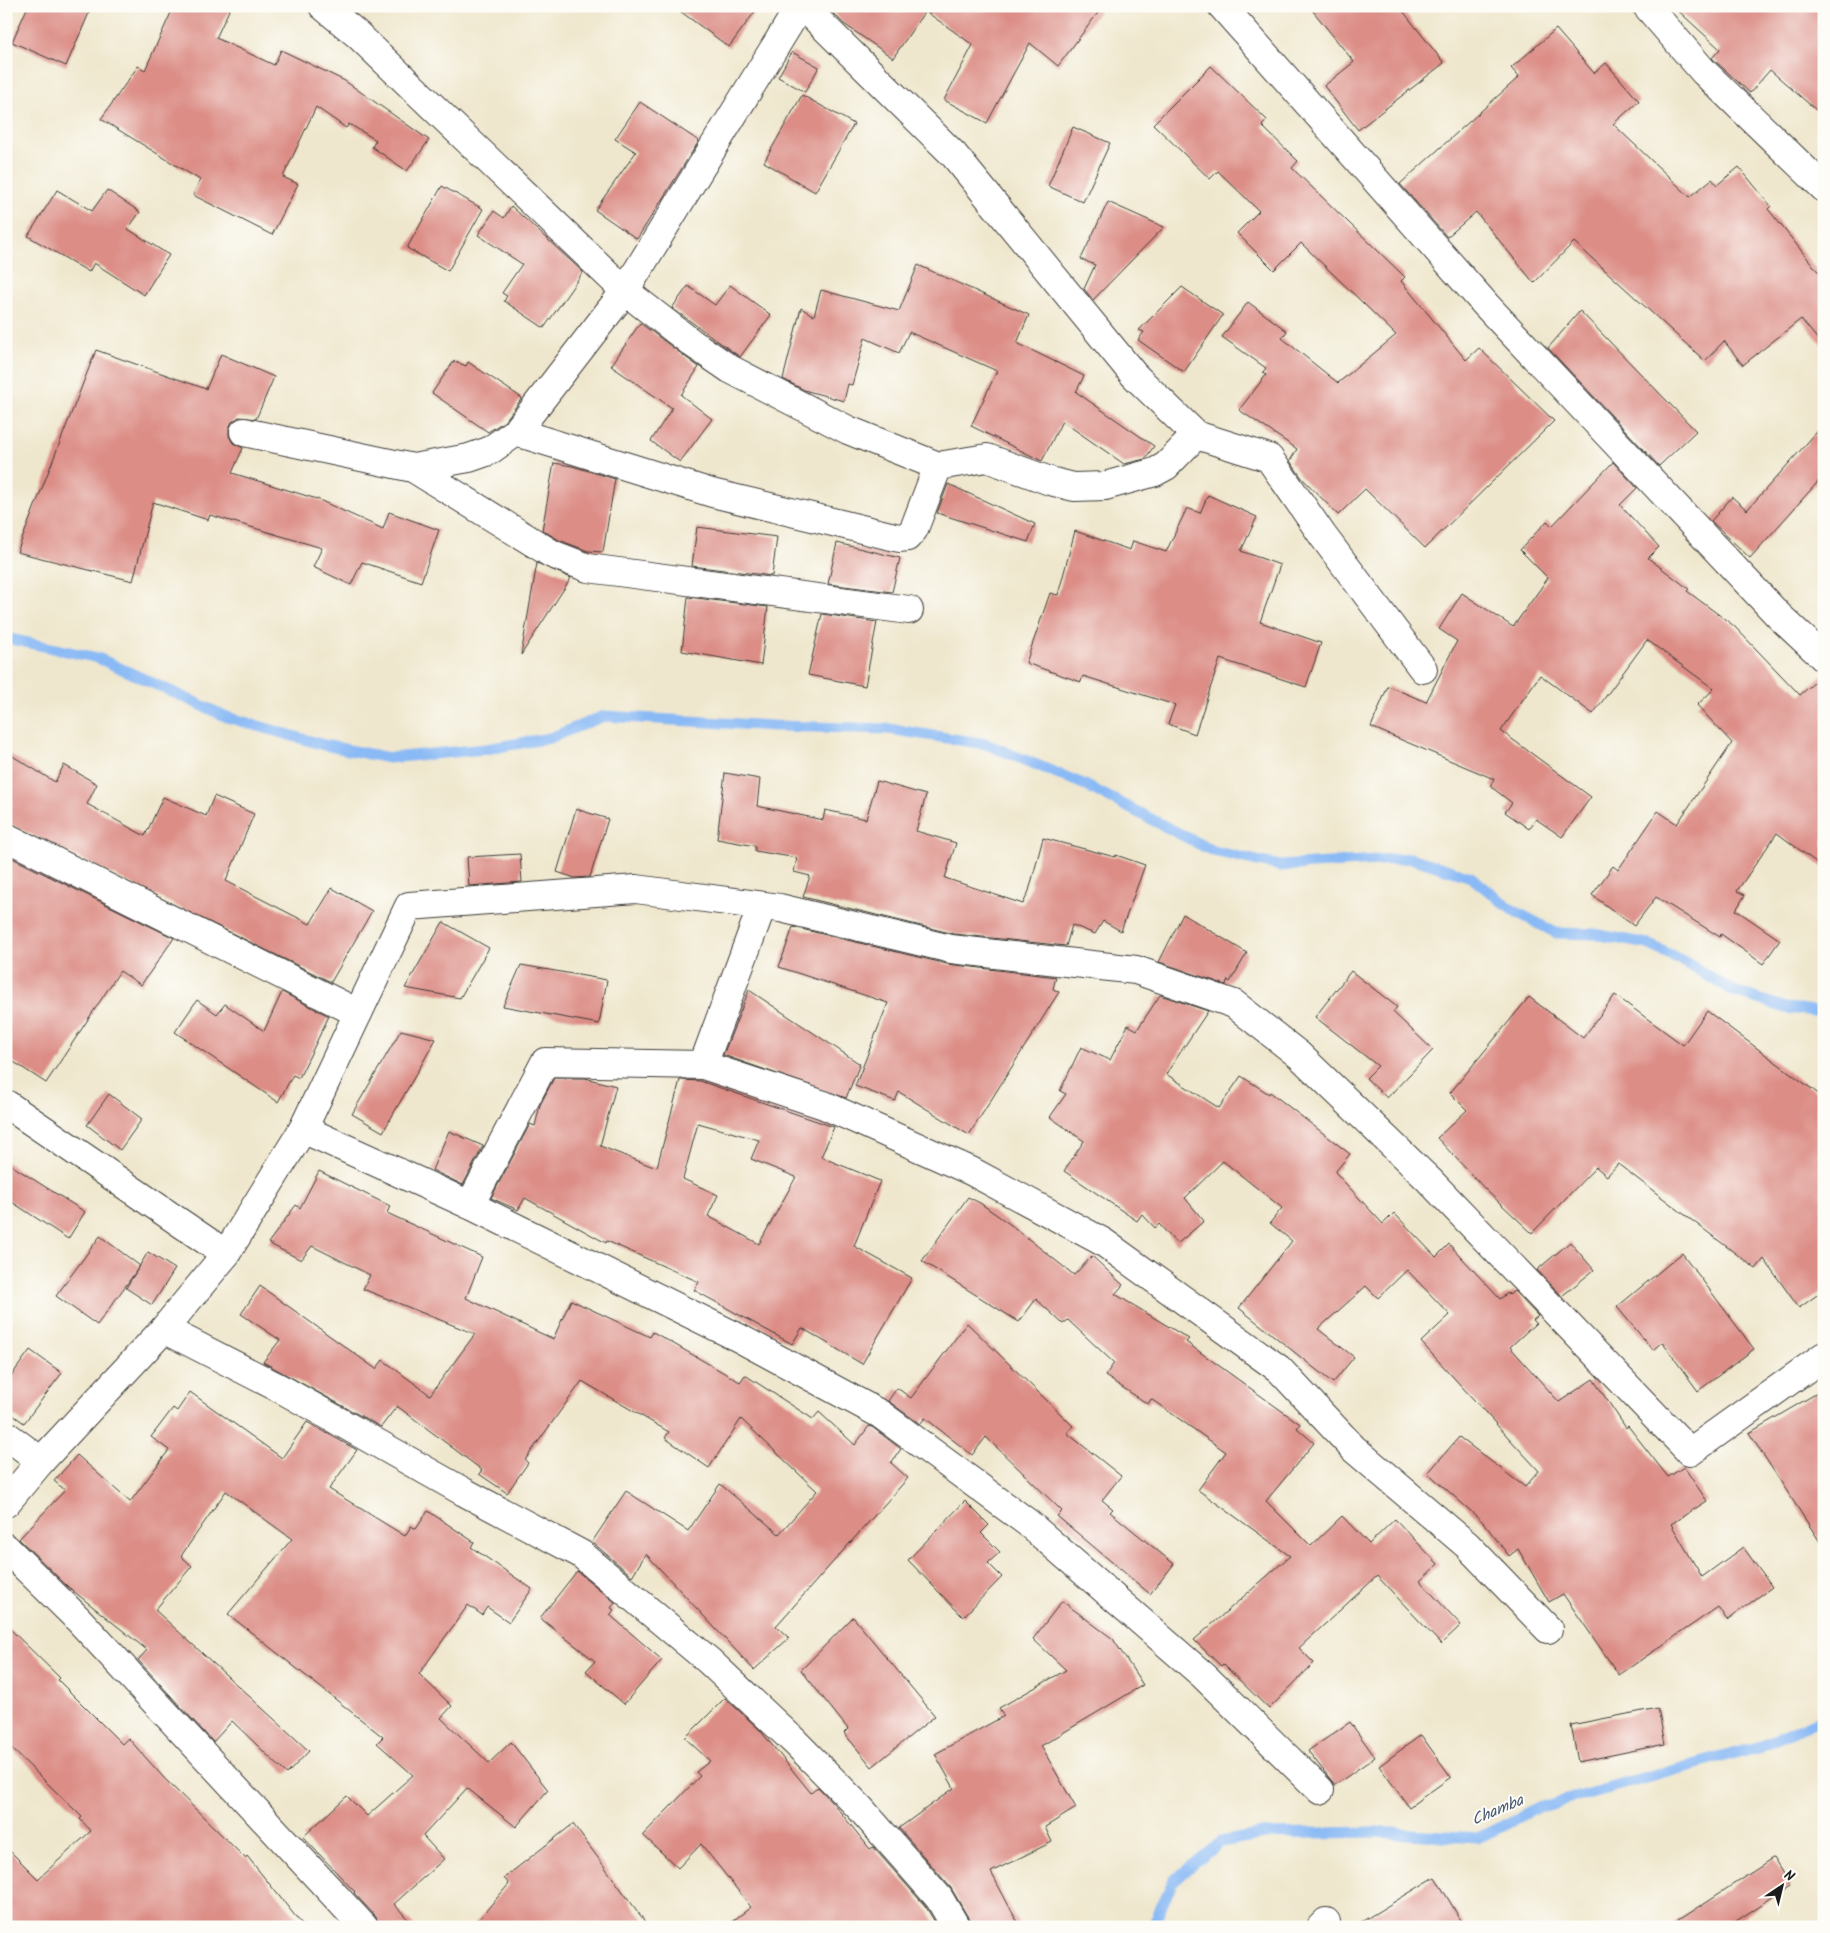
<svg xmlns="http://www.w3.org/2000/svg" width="1830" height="1933" font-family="Kalam,sans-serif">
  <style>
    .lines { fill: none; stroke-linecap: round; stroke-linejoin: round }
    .stream { stroke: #8abaf5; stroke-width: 11 }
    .building { fill: #dc8d86; fill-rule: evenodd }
    .street-casing { stroke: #3c3a37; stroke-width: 30 }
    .street { stroke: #fff; stroke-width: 28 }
    .labels { text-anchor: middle; stroke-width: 4; stroke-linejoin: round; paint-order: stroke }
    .water-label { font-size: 16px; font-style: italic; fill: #485b73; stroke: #fdfcf7 }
  </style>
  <rect width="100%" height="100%" fill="#fdfcf7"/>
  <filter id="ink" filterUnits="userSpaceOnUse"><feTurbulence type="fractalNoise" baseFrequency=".02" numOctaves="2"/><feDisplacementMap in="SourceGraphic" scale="10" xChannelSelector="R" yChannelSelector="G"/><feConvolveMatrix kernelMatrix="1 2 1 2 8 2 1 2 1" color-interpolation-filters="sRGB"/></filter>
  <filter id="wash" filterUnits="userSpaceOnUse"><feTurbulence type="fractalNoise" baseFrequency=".0096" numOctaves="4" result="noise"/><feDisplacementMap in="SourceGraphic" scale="20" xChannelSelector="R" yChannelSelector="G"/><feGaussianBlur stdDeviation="1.12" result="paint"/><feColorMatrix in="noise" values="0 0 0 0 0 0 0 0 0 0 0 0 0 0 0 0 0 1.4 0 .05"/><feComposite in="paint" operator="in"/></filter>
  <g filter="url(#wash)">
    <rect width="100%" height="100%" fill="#efe7cd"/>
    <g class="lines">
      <g class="stream">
        <polyline points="6,638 98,658 227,717 324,745 389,758 486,749 550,738 604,716 775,726 889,729 986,744 1083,784 1213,851 1280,866 1411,858 1471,877 1511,909 1556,933 1594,934 1648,944 1683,961 1733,991 1786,1008 1824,1012"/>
        <polyline points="1152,1927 1173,1881 1221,1842 1263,1834 1375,1832 1478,1838 1541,1807 1758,1747 1824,1718"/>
      </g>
    </g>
    <g id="blocks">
      <g class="building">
        <polygon points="28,6 92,6 66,66 12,42"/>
        <polygon points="174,6 231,6 216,38 274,65 281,50 345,81 429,140 407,171 372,147 376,140 349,124 346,128 316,107 283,177 298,184 272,235 193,195 200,180 101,119 138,66 145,70"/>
        <polygon points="673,6 759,6 729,47"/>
        <polygon points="826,6 1103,6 1058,66 1030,43 987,123 944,100 973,45 925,11 893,58 844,24"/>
        <polygon points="1309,6 1399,6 1444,63 1358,130 1324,86 1354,62"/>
        <polygon points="1673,6 1824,6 1824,117 1770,70 1750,93 1712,58 1720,49"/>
        <polygon points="1556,29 1594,73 1606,63 1639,101 1613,124 1690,197 1712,179 1717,185 1739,167 1771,206 1768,209 1824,279 1824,347 1801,319 1743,365 1724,341 1705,361 1574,242 1534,283 1476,212 1447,237 1400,184 1519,77 1511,68"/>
        <polygon points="792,52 819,67 805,92 778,77"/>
        <polygon points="1211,66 1267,120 1262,126 1298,161 1292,168 1405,277 1401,281 1466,360 1479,348 1554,421 1425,548 1365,489 1338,515 1302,478 1290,461 1297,449 1239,410 1266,375 1263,372 1266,368 1222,337 1248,302 1287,331 1282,338 1338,383 1396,335 1301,243 1274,270 1237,233 1259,211 1218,171 1210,179 1153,124"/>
        <polygon points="802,95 854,124 815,192 764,162"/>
        <polygon points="640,102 699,141 637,239 595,210 636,152 615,139"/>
        <polygon points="1073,127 1110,143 1083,202 1048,186"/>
        <polygon points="442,186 483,209 448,271 407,248"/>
        <polygon points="57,190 92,211 107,190 140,212 128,229 169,255 144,295 94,263 89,272 28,236"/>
        <polygon points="1108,202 1164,227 1093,300 1084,289 1095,265 1081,259"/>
        <polygon points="511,206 583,272 544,328 504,301 507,296 502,293 522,264 478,235 494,211 504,218"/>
        <polygon points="918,265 1029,315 1017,343 1084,376 1076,392 1154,446 1145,459 1124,464 1062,421 1042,461 971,426 997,371 909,332 899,353 865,338 852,385 848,384 844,401 804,390 783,379 801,308 814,316 821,290 899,311"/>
        <polygon points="730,285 771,315 740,357 672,308 688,286 715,305"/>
        <polygon points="1182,287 1223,315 1184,372 1138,340 1144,332 1139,330"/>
        <polygon points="1580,311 1696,431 1659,466 1548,348"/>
        <polygon points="640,323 699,367 681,395 712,419 680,462 651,441 672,408 611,366"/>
        <polygon points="96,350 206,389 221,354 274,377 256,419 239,417 232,422 229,428 229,436 233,443 243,448 232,473 317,499 383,529 389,512 439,530 421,582 362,562 351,585 313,567 322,548 210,515 208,520 153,502 133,581 17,552"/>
        <polygon points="454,361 466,366 468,362 522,398 505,421 488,432 432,393"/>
        <polygon points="1824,424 1824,475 1750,558 1711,521 1732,497 1747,510"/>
        <polygon points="1613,462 1637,488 1620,505 1659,547 1648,558 1689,589 1687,591 1734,626 1800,695 1824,674 1824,868 1777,833 1737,891 1745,895 1736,910 1780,940 1763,964 1721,934 1720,937 1656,897 1634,926 1592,895 1613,866 1618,870 1658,811 1677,824 1732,743 1697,705 1714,689 1647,640 1593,714 1540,675 1501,731 1591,797 1562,837 1536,819 1529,829 1505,812 1512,803 1490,786 1494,779 1371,727 1388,686 1426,702 1457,641 1439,629 1462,593 1513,627 1548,578 1520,550 1547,521 1552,526"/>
        <polygon points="554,463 572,466 615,479 603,552 588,551 559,540 542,530"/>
        <polygon points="948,484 1035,524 1028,542 937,513"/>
        <polygon points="1208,495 1257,517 1241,551 1280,565 1260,622 1321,643 1306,687 1220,659 1195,734 1168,724 1175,705 1083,676 1081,682 1026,663 1050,593 1058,595 1075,531 1130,550 1133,541 1166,552 1187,508 1200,513"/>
        <polygon points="697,527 777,537 772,576 692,566"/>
        <polygon points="837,543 900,558 892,592 828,584"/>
        <polygon points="537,563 571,578 521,655"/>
        <polygon points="688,597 768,607 761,665 682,651"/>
        <polygon points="822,614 877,622 865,686 808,675"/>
        <polygon points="6,752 55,782 64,765 97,784 87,804 145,836 163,797 206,816 214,796 254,814 226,881 310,924 332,888 372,911 331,982 6,822"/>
        <polygon points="725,773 760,779 757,806 823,820 825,810 866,819 877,781 926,795 916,831 956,843 945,878 1023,904 1029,891 1043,838 1115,857 1116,855 1145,865 1121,931 1103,921 1095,934 1072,925 1066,946 954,934 803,897 810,876 794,872 797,858 755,851 755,846 717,839"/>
        <polygon points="576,809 608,819 590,877 575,878 557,872"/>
        <polygon points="520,854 522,882 469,886 467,857"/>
        <polygon points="6,855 174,938 141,985 120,971 46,1083 6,1057"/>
        <polygon points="1183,914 1247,953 1230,982 1228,980 1226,985 1159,962"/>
        <polygon points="443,922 489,948 460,998 405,988"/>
        <polygon points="793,927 947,964 1056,977 1053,989 1059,992 969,1135 899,1092 895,1101 855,1086 888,1003 779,967"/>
        <polygon points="521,965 607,980 599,1024 503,1006"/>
        <polygon points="1351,971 1397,1007 1393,1012 1433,1050 1387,1098 1366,1078 1378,1066 1315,1017"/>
        <polygon points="749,990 860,1064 846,1098 723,1055"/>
        <polygon points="282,992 329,1016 299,1078 293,1075 278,1102 175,1032 197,1000 217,1014 225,1004 264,1031"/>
        <polygon points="1160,995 1208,1011 1166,1074 1219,1108 1241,1076 1269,1094 1270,1092 1350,1154 1335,1172 1383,1224 1394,1213 1436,1257 1449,1244 1500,1299 1508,1293 1509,1295 1514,1291 1538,1316 1533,1320 1536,1323 1510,1347 1559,1402 1593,1379 1626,1428 1628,1426 1668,1477 1684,1467 1707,1501 1671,1524 1702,1577 1743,1547 1772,1587 1727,1620 1718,1607 1619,1675 1563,1594 1549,1602 1518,1549 1509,1556 1483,1522 1428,1473 1459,1437 1525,1487 1539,1471 1421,1342 1450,1315 1407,1270 1378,1298 1366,1286 1318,1329 1354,1357 1333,1383 1239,1308 1292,1241 1270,1223 1282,1208 1223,1161 1185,1198 1204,1221 1177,1244 1159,1224 1155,1228 1142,1214 1137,1221 1064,1171 1084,1141 1050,1117 1066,1094 1060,1091 1081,1047 1110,1060 1128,1025 1137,1030"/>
        <polygon points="1615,995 1683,1045 1707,1011 1824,1098 1824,1290 1799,1308 1764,1259 1756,1269 1618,1164 1607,1176 1596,1167 1532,1233 1487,1191 1437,1138 1467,1110 1450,1093 1529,997 1583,1038"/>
        <polygon points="401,1030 436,1039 383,1132 352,1114"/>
        <path d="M554,1078H585L616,1086L600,1146L651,1166L657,1167L680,1080L700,1081L834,1127L821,1157L880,1181L854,1246L912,1278L862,1364L802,1328L792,1344L694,1290L699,1282L607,1241L606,1243L525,1198L518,1210L491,1198L530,1124L535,1126L540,1105ZM698,1123L759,1140L751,1159L796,1177L759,1244L708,1216L718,1195L683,1179Z"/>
        <polygon points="109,1094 142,1119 120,1150 87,1125"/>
        <polygon points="449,1131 483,1146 463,1185 432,1170"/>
        <polygon points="6,1162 85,1212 68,1239 6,1198"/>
        <polygon points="319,1171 390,1206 387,1213 482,1257 466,1298 553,1339 571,1300 650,1337 653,1332 740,1382 745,1375 813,1419 819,1412 855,1445 869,1426 872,1427 901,1449 891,1463 908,1478 776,1626 789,1638 754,1670 646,1554 632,1576 592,1542 626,1491 688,1531 720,1484 779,1534 817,1491 741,1419 709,1468 665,1438 669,1432 582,1381 525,1460 528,1463 507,1493 479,1474 482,1470 397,1406 381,1427 263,1362 280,1340 241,1314 260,1286 376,1369 383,1360 430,1395 475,1334 363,1289 370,1275 312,1246 301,1260 268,1243 296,1205 300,1208"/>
        <polygon points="968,1197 980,1203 1011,1225 1074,1275 1092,1256 1123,1285 1115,1294 1189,1339 1186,1342 1300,1424 1297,1428 1314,1443 1266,1501 1311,1546 1342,1516 1369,1544 1395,1519 1438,1564 1420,1581 1461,1625 1441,1644 1377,1576 1299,1648 1314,1663 1269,1709 1223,1664 1221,1666 1194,1640 1290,1556 1198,1490 1226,1452 1151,1399 1148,1404 1105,1376 1114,1363 1068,1320 1063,1324 1036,1299 1019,1322 922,1261"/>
        <polygon points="100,1236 140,1266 97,1325 56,1296"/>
        <polygon points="1570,1242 1594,1270 1562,1296 1537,1270"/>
        <polygon points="148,1252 175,1269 152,1305 126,1288"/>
        <polygon points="1682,1253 1754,1349 1698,1391 1662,1342 1653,1350 1617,1307"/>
        <polygon points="967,1323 1073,1426 1067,1433 1121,1476 1102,1500 1113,1509 1110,1512 1174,1564 1150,1594 1057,1516 1062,1511 986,1437 972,1455 925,1418 920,1424 888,1401 897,1388 911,1398"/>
        <polygon points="30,1350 62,1373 24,1423 6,1410 6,1383"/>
        <polygon points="1824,1389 1824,1548 1749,1433"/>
        <polygon points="190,1392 282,1458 307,1422 357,1450 329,1489 405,1536 411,1526 416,1529 428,1511 474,1542 471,1547 532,1589 509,1622 487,1607 482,1615 468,1605 419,1674 452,1706 441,1718 489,1763 511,1742 548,1790 516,1827 467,1788 423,1836 444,1859 394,1904 415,1927 379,1927 376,1917 354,1893 355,1892 303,1837 347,1796 367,1816 413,1775 377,1743 383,1737 228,1614 292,1539 226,1491 181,1556 192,1566 155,1610 309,1751 287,1774 232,1721 213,1742 138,1660 147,1650 67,1586 19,1539 65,1490 54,1481 77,1455 130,1502 169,1450 151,1437 173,1408 177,1411"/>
        <polygon points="965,1501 989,1525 981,1533 1000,1552 988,1563 1002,1577 963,1617 908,1560"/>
        <polygon points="577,1571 615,1602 611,1608 614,1610 610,1615 662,1660 624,1704 586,1671 595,1661 540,1618"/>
        <polygon points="1062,1601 1113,1639 1143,1685 1041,1746 1076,1808 1045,1827 1052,1842 991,1872 1020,1927 972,1927 969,1919 951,1888 899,1828 954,1788 935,1754 1004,1716 999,1708 1066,1670 1033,1639"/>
        <polygon points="853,1617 935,1716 872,1767 844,1733 848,1729 801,1670"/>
        <polygon points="6,1625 60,1678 58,1680 122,1744 128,1738 164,1778 245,1858 247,1856 304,1927 6,1927 6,1847 38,1879 91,1831 80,1819 82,1817 6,1743"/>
        <polygon points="725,1698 759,1729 811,1793 818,1787 833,1803 870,1849 873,1847 926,1907 938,1927 725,1927 751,1907 701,1844 678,1868 643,1835 700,1776 696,1772 710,1761 685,1738"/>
        <polygon points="1658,1708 1665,1744 1578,1762 1571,1725"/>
        <polygon points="1350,1722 1375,1757 1335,1785 1308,1751"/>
        <polygon points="1421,1735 1451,1777 1409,1807 1379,1766"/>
        <polygon points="573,1824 649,1927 472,1927 509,1884 504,1878"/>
        <polygon points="1774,1858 1791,1885 1727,1927 1667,1927"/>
        <polygon points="1435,1877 1465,1927 1353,1927"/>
      </g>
    </g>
  </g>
  <g filter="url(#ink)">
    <use href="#blocks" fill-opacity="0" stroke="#3c3a37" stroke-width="1"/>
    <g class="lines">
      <g class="street-casing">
        <g id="street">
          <polyline points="323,6 358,35 625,291 692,343 730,369 848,430 938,466 987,458 1050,481 1074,487 1105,486 1155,472 1166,466 1196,435"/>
          <polyline points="803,6 954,155 1134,375 1196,435 1269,458 1323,536 1423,669"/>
          <polyline points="1222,6 1486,305 1779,616 1824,658"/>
          <polyline points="1647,6 1704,72 1824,188"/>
          <polyline points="244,432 413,468 469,458 489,451 516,432 625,291 800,6"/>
          <polyline points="516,432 712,493 899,538 907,537 914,529 938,466"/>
          <polyline points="413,468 552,554 588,568 909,610"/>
          <polyline points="6,837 358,1013"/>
          <polyline points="703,1065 762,906"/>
          <polyline points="6,1104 226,1254"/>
          <polyline points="303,1129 470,1205 739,1338 880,1414 1028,1523 1204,1676 1320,1790"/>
          <polyline points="470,1205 545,1062 703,1065 824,1105 971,1171 1103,1242 1279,1369 1354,1449 1467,1545 1548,1629"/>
          <polyline points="164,1329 285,1391 464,1492 581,1554 709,1661 795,1742 860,1808 939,1898 956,1927"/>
          <polyline points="6,1435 41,1461"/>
          <polyline points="6,1503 41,1461 164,1329 226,1254 303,1129 409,906 636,889 780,908 951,949 1136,970 1234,1004 1299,1055 1429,1180 1690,1452 1824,1356"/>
          <polyline points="6,1548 79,1620 364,1927"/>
          <polyline points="1321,1927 1326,1922"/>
        </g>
      </g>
      <use href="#street" class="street"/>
    </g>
  </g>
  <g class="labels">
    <g class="water-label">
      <text transform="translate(1497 1809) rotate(-23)" y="6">Chamba</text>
    </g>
  </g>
  <rect width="1830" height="1933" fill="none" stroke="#fdfcf7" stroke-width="25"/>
  <g transform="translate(1782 1886) rotate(35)" stroke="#fdfcf7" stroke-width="4" paint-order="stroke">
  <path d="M0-4L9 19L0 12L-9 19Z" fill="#1c1c1c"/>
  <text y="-8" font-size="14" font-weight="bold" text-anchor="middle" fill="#1c1c1c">N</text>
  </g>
</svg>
